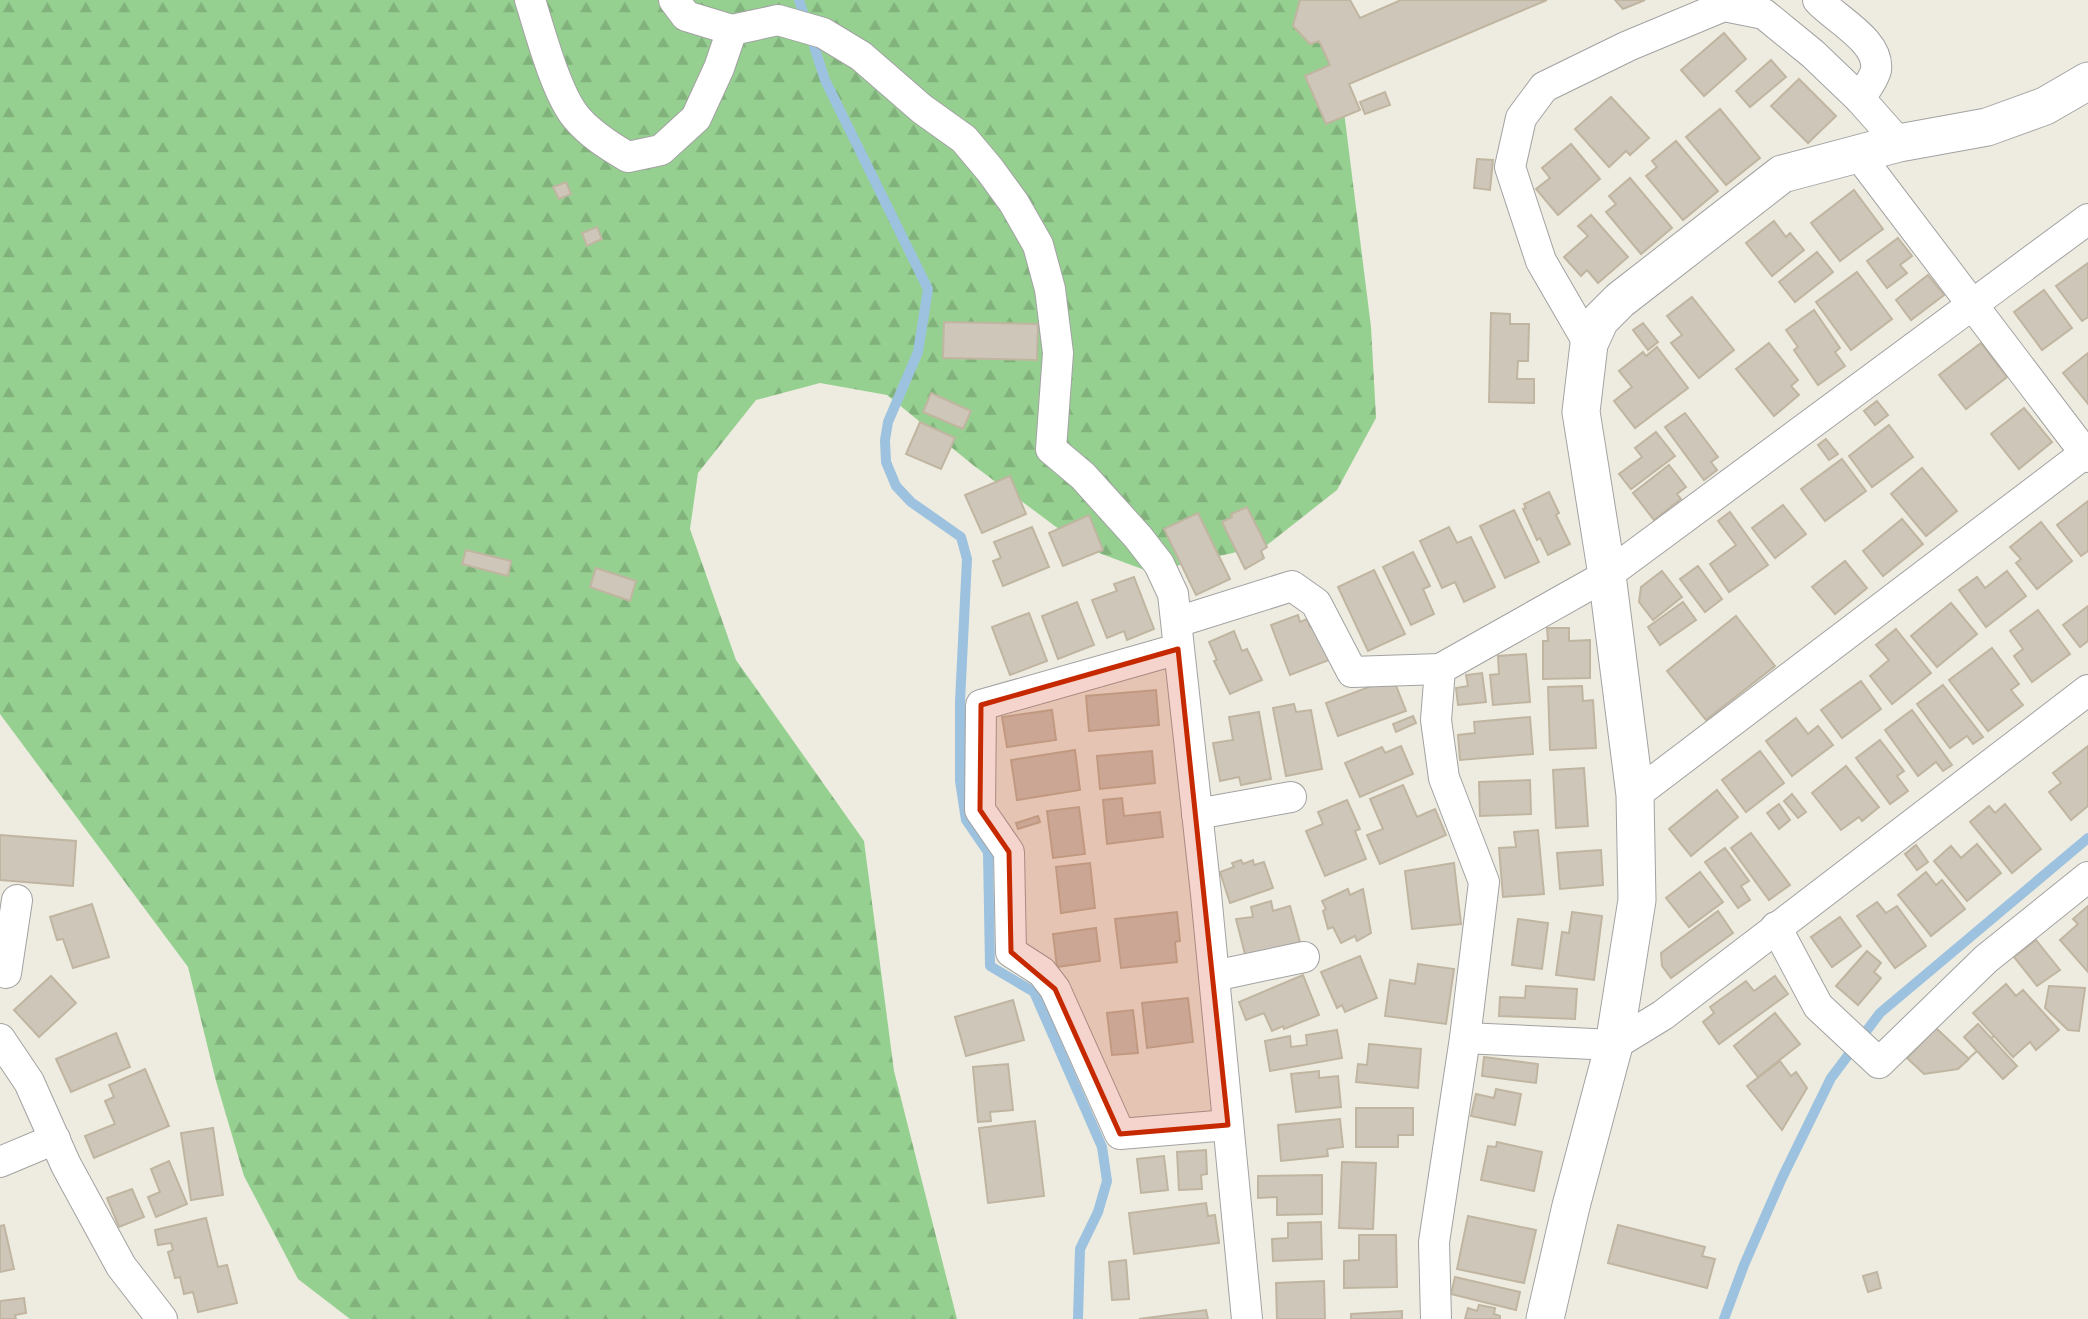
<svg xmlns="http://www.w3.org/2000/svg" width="2088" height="1319" font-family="Ubuntu,sans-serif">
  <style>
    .forest { fill: url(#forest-firs) }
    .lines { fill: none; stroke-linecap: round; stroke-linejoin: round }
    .stream { stroke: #9cc2df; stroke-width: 10 }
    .building { fill: #cec6b9; stroke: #c0b5a1; stroke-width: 2 }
    .minor-casing { stroke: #a2a2a2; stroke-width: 32 }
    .tertiary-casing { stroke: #a2a2a2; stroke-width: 39 }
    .minor { stroke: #fff; stroke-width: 30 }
    .tertiary { stroke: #fff; stroke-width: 37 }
    .marked { fill: #c62900; fill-opacity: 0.2; stroke: #c62900; stroke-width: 5; stroke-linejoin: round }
  </style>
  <defs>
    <pattern id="forest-firs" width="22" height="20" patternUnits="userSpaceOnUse" patternTransform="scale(1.75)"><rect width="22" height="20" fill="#96d091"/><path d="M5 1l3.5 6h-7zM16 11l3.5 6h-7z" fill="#81b27c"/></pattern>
  </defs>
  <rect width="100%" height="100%" fill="#eeece0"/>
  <polygon class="forest" points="0,0 1330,0 1371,327 1376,418 1337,490 1267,545 1150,572 1083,547 973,465 887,395 820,383 756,400 698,473 690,529 736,660 864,841 894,1071 957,1319 350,1319 298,1279 244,1176 216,1081 188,967 0,714"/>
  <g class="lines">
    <g class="stream">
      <polyline points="799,0 825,80 928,289 918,352 888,422 885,440 886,462 896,486 911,502 961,537 967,559 960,702 960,781 966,820 988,852 990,966 1034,992 1102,1147 1107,1181 1098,1212 1080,1249 1078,1319"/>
      <polyline points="1724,1319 1744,1265 1782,1178 1831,1078 1880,1013 2088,838"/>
    </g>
  </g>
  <g class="building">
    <polygon points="1300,0 1350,0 1360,18 1401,0 1547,0 1349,84 1360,110 1326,124 1305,76 1330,65 1319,41 1310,44 1293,26"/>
    <polygon points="1615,0 1645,0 1623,9"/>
    <polygon points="1724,33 1746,59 1704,96 1681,70"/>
    <polygon points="1771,60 1786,77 1750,107 1736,91"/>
    <polygon points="1799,79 1836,116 1808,143 1771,106"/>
    <polygon points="1385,92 1390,105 1365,114 1360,102"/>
    <polygon points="1611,97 1649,138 1630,155 1626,151 1609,167 1575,129"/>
    <polygon points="1720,109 1760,158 1726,185 1686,137"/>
    <polygon points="1676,141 1718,191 1683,220 1646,176 1657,167 1652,161"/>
    <polygon points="1571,144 1600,179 1558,215 1536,189 1550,178 1542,168"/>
    <polygon points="1477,159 1493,160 1490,190 1474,188"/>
    <polygon points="1630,178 1672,228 1641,254 1606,212 1616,204 1609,196"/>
    <polygon points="566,182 571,194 559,199 553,187"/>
    <polygon points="1854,190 1883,229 1840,261 1811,223"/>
    <polygon points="1591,215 1628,257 1598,283 1587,270 1581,276 1564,257 1588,236 1578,226"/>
    <polygon points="1774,221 1786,237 1790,233 1804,250 1772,276 1746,243"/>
    <polygon points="597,227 602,239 587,246 582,233"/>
    <polygon points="1898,238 1912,256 1900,265 1907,273 1887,288 1867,261"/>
    <polygon points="1817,252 1833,272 1795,302 1779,282"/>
    <polygon points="2088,263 2088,317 2082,321 2056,286"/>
    <polygon points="1857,272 1892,319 1851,350 1816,302"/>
    <polygon points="1928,275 1944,295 1911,320 1896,300"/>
    <polygon points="2044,290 2072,328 2042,350 2014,312"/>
    <polygon points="1692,297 1734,350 1699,378 1671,343 1682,335 1667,316"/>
    <polygon points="1814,310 1840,348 1835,352 1845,366 1818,385 1794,350 1798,347 1786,330"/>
    <polygon points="1491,313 1510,314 1510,324 1529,324 1528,361 1518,361 1517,379 1534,379 1534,403 1489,402"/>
    <polygon points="944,322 1038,324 1037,360 943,358"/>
    <polygon points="1643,323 1658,342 1648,350 1633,330"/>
    <polygon points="1769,343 1798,380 1791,386 1799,395 1774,416 1736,369"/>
    <polygon points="1981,343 2007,377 1966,409 1939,375"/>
    <polygon points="1657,347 1688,388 1635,428 1614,401 1632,387 1619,371 1643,352 1646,356"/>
    <polygon points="2088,353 2088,404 2063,373"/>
    <polygon points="931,393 971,411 963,429 923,412"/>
    <polygon points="1877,401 1888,415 1875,425 1864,411"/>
    <polygon points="2024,408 2052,442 2019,469 1991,434"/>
    <polygon points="1685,413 1718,457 1711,462 1717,470 1704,480 1665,427"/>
    <polygon points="920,422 955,438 941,469 906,454"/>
    <polygon points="1889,425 1913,457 1872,487 1849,456"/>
    <polygon points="1656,432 1675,456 1631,489 1619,474 1642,457 1635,448"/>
    <polygon points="1826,439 1838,454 1829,460 1818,445"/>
    <polygon points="1842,459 1866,491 1825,521 1801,489"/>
    <polygon points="1669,465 1686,487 1677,494 1681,499 1654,520 1633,493"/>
    <polygon points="1922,468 1957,511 1926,536 1891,494"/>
    <polygon points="1010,476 1026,514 982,533 965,495"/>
    <polygon points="1549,492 1559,513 1556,515 1570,544 1548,555 1540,538 1537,540 1523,509 1526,508 1524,504"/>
    <polygon points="2088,501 2088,551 2081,556 2057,525"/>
    <polygon points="1783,505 1806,534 1775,558 1752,528"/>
    <polygon points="1247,507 1267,547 1261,551 1264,558 1245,569 1222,522 1232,517 1231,514"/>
    <polygon points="1514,510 1539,562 1505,578 1480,526"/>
    <polygon points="1730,512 1768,565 1729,592 1710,564 1736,545 1718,521"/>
    <polygon points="1198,513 1230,579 1196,595 1164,529"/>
    <polygon points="1089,515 1103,550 1063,566 1049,533"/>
    <polygon points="1902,519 1923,544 1883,576 1863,551"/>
    <polygon points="2041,522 2072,561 2037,589 2016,563 2021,559 2010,547"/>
    <polygon points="1032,527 1049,567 1003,586 993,561 1001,558 994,542"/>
    <polygon points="1449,527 1457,543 1471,537 1495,587 1464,602 1455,582 1442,588 1420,541"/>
    <polygon points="466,550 511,561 508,576 462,564"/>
    <polygon points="1413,552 1430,586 1423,589 1434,614 1411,625 1383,567"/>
    <polygon points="1845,561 1867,588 1835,614 1812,587"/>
    <polygon points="1698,566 1722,599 1705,612 1680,579"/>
    <polygon points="596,568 636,581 630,601 590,587"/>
    <polygon points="1374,570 1405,634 1368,651 1338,587"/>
    <polygon points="1662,571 1682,597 1653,620 1639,602 1641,587"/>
    <polygon points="2007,571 2026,596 1986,627 1959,590 1977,577 1985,588"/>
    <polygon points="1134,577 1154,629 1127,640 1124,631 1107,638 1092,600 1117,591 1114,584"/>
    <polygon points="1077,602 1094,645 1058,659 1042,616"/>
    <polygon points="1683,602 1696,620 1660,645 1648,627"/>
    <polygon points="1951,603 1977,634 1937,667 1911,636"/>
    <polygon points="2088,606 2088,641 2080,647 2063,625"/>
    <polygon points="2038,610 2070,654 2032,682 2014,656 2023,649 2010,631"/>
    <polygon points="1029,613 1047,661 1010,675 992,627"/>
    <polygon points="1298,615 1300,622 1307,619 1310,627 1316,624 1329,660 1290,675 1271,625"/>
    <polygon points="1736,616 1775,666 1706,720 1667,671"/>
    <polygon points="1547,628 1569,628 1569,641 1590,640 1590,678 1543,679 1543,641 1548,641"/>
    <polygon points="1896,629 1931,673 1892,704 1870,676 1889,660 1876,645"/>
    <polygon points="1234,631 1242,651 1247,649 1262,680 1230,694 1214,661 1217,660 1209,642"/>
    <polygon points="1992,648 2019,684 2011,690 2023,705 1988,731 1949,680"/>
    <polygon points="1526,654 1530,702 1493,705 1490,675 1499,674 1498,656"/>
    <polygon points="1482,673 1486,702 1458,705 1456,688 1468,686 1466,675"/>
    <polygon points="1393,678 1406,711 1338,736 1326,703"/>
    <polygon points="1861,681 1881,709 1842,738 1821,710"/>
    <polygon points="1943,685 1983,737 1973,744 1967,736 1950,748 1917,704"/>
    <polygon points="1582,686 1583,701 1593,700 1596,748 1550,750 1548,687"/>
    <polygon points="1156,690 1159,725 1089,731 1086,696"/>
    <polygon points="1294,704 1296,712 1311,710 1322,769 1286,776 1273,708"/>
    <polygon points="1052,710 1056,740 1007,747 1002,717"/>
    <polygon points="1912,710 1952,765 1943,771 1936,762 1918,776 1885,730"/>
    <polygon points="1259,712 1271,779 1241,785 1239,777 1220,781 1213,743 1233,740 1229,717"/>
    <polygon points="1413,716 1416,723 1396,732 1393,724"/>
    <polygon points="1530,717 1533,754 1460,760 1458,735 1475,733 1474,722"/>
    <polygon points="1796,718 1808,734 1818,726 1833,745 1792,776 1766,741"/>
    <polygon points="1880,740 1904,771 1897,776 1908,791 1890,804 1856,758"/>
    <polygon points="1401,746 1413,774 1360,797 1345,763 1382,747 1385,753"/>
    <polygon points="2088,746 2088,806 2071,820 2049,792 2061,783 2053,773"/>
    <polygon points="1075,750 1080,790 1017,800 1011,760"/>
    <polygon points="1152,751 1155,783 1100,789 1097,756"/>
    <polygon points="1760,751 1784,783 1746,812 1722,780"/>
    <polygon points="1846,766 1879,807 1862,821 1859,817 1841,830 1812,793"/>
    <polygon points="1584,768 1588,826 1556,828 1553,770"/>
    <polygon points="1530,780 1531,814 1480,816 1479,782"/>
    <polygon points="1403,785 1417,817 1435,809 1446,835 1380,864 1367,835 1383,829 1370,799"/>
    <polygon points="1717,790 1738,817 1691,856 1669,829"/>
    <polygon points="1792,794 1806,812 1798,818 1784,801"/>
    <polygon points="1122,798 1124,816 1160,812 1163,837 1107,844 1103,800"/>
    <polygon points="1347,800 1360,829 1355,831 1366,859 1325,876 1306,831 1323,824 1318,812"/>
    <polygon points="1779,804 1790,820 1779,829 1767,813"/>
    <polygon points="2005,804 2041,849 2012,873 1970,822 1989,806 1995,813"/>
    <polygon points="1079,807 1085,854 1053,858 1047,811"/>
    <polygon points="1038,816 1040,822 1018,829 1016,823"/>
    <polygon points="1538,830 1544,894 1503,897 1499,848 1516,847 1514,832"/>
    <polygon points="1751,833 1790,885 1769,900 1731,848"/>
    <polygon points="0,835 76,841 73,886 0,880"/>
    <polygon points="1977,844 2001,873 1967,901 1934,861 1951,846 1961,858"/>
    <polygon points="1916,845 1928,862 1917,870 1905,854"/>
    <polygon points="1725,848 1749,881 1741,886 1750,900 1738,908 1705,862"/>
    <polygon points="1601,850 1603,885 1560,889 1557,853"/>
    <polygon points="1241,860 1243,864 1253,860 1254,865 1264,862 1273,888 1230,903 1220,872 1234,867 1232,863"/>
    <polygon points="1090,863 1095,908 1061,913 1056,867"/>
    <polygon points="1454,863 1461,924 1412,929 1405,871"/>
    <polygon points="1700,872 1723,902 1689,927 1666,898"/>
    <polygon points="1926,872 1936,885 1942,880 1965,909 1931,936 1898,895"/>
    <polygon points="1348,889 1350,895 1363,889 1371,933 1357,941 1355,936 1341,943 1333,927 1328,929 1323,911 1326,909 1322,901"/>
    <polygon points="1271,901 1273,911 1290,906 1300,942 1246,958 1236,919 1253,917 1251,907"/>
    <polygon points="1877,902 1886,913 1897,906 1926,946 1895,968 1857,916"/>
    <polygon points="92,904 109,957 73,968 63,939 57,940 50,917"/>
    <polygon points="2088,906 2088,972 2060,940 2078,924 2073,919"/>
    <polygon points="1718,911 1733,933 1671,978 1662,966 1661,953"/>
    <polygon points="1177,912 1180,941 1175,942 1177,962 1121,968 1115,919"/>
    <polygon points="1572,912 1602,916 1594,980 1556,975 1562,932 1569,933"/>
    <polygon points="1840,917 1861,946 1832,967 1811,937"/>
    <polygon points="1518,919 1548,923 1542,969 1512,965"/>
    <polygon points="1096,928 1100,961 1057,967 1053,934"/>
    <polygon points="2036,940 2060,970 2037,986 2014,957"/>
    <polygon points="1867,951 1881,963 1874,972 1881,978 1858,1005 1836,986"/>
    <polygon points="1360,956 1377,998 1345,1012 1342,1005 1337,1008 1321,972"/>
    <polygon points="1418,964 1454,969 1446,1024 1385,1016 1390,980 1415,984"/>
    <polygon points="1303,975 1319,1015 1284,1029 1283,1026 1272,1031 1264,1013 1246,1020 1239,1002"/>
    <polygon points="51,976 76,1003 39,1037 14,1010"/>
    <polygon points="1775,976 1788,994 1719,1044 1703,1022 1714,1013 1710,1007 1746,981 1754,991"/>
    <polygon points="2006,984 2016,996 2023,990 2059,1030 2036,1050 2030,1042 2013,1057 1994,1036 1991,1038 2017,1066 2003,1079 1977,1051 1968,1059 1977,1051 1964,1037 1978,1024 1991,1038 1994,1036 1973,1013"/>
    <polygon points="1526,986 1577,989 1575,1019 1499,1016 1500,997 1525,998"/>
    <polygon points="2049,986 2085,988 2079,1031 2068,1030 2045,1008"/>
    <polygon points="1188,998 1193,1042 1147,1048 1142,1003"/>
    <polygon points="1013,1000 1024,1040 966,1056 955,1017"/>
    <polygon points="1133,1010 1138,1053 1112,1055 1107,1013"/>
    <polygon points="1775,1013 1800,1044 1758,1077 1734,1046"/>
    <polygon points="1936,1028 1969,1059 1958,1069 1924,1074 1907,1058"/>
    <polygon points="1337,1030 1342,1058 1270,1071 1265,1041 1290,1036 1291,1047 1307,1045 1306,1035"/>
    <polygon points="116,1033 130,1067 71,1092 56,1059"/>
    <polygon points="1369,1044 1421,1049 1418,1088 1356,1082 1358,1064 1367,1065"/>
    <polygon points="1484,1057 1538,1064 1536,1083 1482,1076"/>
    <polygon points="1780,1061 1791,1076 1796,1072 1807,1088 1782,1130 1747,1086"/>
    <polygon points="1008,1064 1013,1110 990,1112 991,1121 978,1122 973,1067"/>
    <polygon points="145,1069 169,1126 94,1158 85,1136 115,1124 105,1101 114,1097 109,1085"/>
    <polygon points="1319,1071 1319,1078 1338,1076 1341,1107 1296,1112 1291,1074"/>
    <polygon points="1496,1089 1521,1094 1515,1125 1471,1116 1476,1094 1494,1098"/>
    <polygon points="1356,1108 1413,1108 1413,1135 1398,1135 1398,1147 1356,1147"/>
    <polygon points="1340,1119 1343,1147 1327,1149 1328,1156 1281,1161 1278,1125"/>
    <polygon points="1035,1121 1044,1196 988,1203 979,1128"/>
    <polygon points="213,1128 223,1195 191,1200 181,1133"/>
    <polygon points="1497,1142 1542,1152 1534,1191 1481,1180 1488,1146 1496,1147"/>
    <polygon points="1206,1150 1207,1174 1201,1175 1202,1189 1179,1190 1177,1152"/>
    <polygon points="1164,1156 1168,1190 1141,1193 1137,1159"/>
    <polygon points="169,1161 187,1204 156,1217 148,1197 160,1192 151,1169"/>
    <polygon points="1342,1162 1376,1163 1373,1229 1339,1228"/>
    <polygon points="1322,1175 1322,1214 1277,1215 1277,1197 1258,1198 1258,1176"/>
    <polygon points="132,1189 144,1217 119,1227 107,1198"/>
    <polygon points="1206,1203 1208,1216 1215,1215 1219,1243 1134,1254 1129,1213"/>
    <polygon points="1468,1216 1536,1230 1524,1283 1457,1269"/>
    <polygon points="206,1218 218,1267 227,1265 237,1303 198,1312 193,1292 184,1294 180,1277 175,1278 168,1252 173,1250 171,1243 158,1245 155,1230"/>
    <polygon points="1321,1222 1322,1259 1273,1261 1272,1239 1288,1238 1288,1223"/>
    <polygon points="4,1225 14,1269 0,1272 0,1226"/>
    <polygon points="1618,1225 1705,1247 1702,1256 1715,1259 1707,1288 1608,1263"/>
    <polygon points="1359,1235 1396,1235 1397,1287 1344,1288 1344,1261 1359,1260"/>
    <polygon points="1126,1260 1129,1299 1112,1300 1109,1262"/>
    <polygon points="1877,1272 1881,1288 1868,1292 1863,1276"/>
    <polygon points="1455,1277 1520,1292 1516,1310 1451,1294"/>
    <polygon points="1324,1281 1325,1319 1277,1319 1276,1283"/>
    <polygon points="24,1298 26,1313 15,1315 16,1319 0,1319 0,1301"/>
    <polygon points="1479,1305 1495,1308 1494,1314 1500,1316 1500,1319 1465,1319 1468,1308 1477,1311"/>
    <polygon points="1206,1310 1208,1319 1139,1319"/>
    <polygon points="1402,1311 1402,1319 1351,1319 1351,1314"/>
  </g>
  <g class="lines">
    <g class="minor-casing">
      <g id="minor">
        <path d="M530,0C540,31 556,93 576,117C590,134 609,146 628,157L661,150L696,118L719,68L732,30"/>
        <polyline points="674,0 686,16 732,30 778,20 823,33 861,56 922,109 964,139 990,170 1014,203 1038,245 1050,289 1058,353 1051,449 1083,476 1138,537 1159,564 1173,594 1206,894 1247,1319"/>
        <path d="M1818,0C1835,19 1880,41 1876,70C1874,79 1865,90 1860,99"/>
        <polyline points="1858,154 2088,457"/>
        <polyline points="1589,344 1541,261 1510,167 1521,118 1544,87 1628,46 1724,6 1764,14 1813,54 1860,99 1899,143"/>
        <polyline points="1177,622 1292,586 1316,603 1352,672 1440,669"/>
        <polyline points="1178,649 981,705 980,810 1009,852 1011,952 1042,972 1055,989 1120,1134 1228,1125"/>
        <polyline points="1635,795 2088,451"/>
        <polyline points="1197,814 1291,797"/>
        <polyline points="1776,927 1818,1006 1879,1063 1986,959 2088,877"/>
        <polyline points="6,973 17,900"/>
        <polyline points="1214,976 1304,957"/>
        <polyline points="1465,1038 1614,1045 1663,1015 2088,690"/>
        <polyline points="0,1039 29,1082 66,1165 121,1266 162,1319"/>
        <polyline points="0,1162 55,1139"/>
        <polyline points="1436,1319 1434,1242 1465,1038 1484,882 1444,778 1436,720 1440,669 1607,575 2088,219"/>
      </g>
    </g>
    <g class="tertiary-casing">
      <polyline id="tertiary" points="1545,1319 1571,1206 1614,1045 1637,900 1635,795 1607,575 1581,412 1589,344 1600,320 1620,300 1782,174 1899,143 1987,127 2045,106 2088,81"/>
    </g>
    <use href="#minor" class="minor"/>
    <use href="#tertiary" class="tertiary"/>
  </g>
  <path class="marked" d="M1178,649L1228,1125L1120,1134L1055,989L1011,952L1009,852L980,810L981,705Z"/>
</svg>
